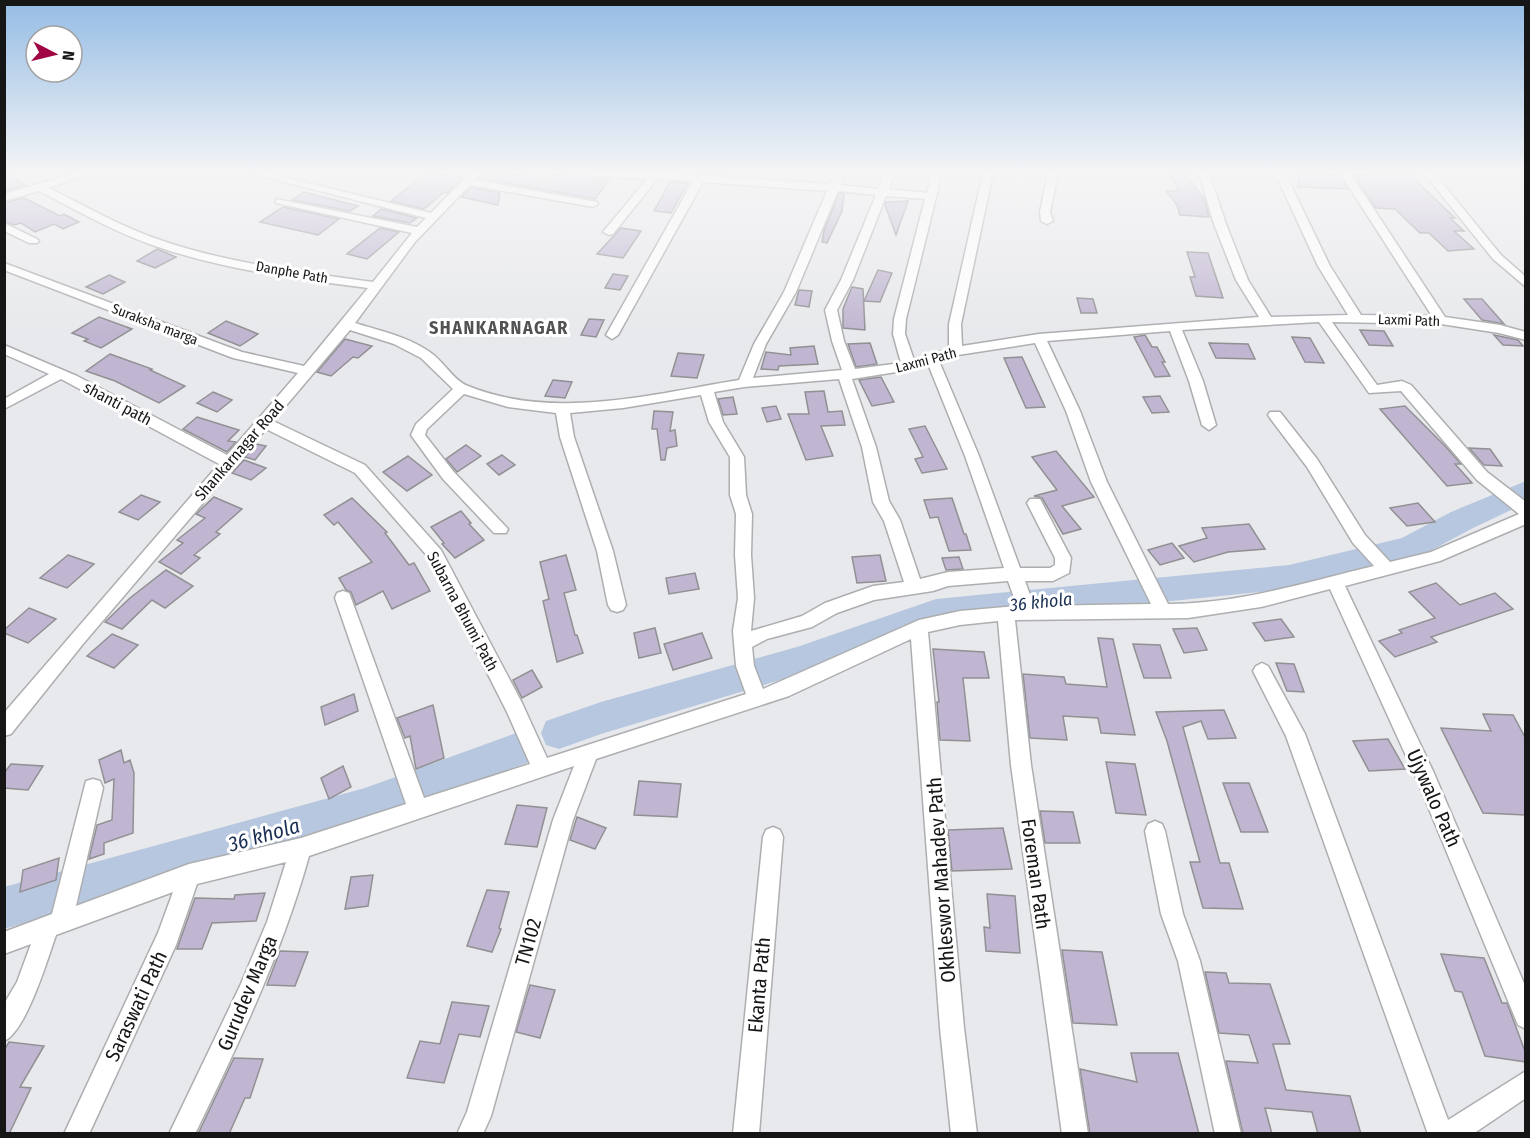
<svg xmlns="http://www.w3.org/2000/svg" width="1530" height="1138" font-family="'Fira Sans Condensed',sans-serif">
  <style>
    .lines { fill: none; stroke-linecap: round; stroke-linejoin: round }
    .river { fill: #b7c7e0; fill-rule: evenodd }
    .building { fill: #c0b6d1; stroke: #919093; stroke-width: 1.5 }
    .minor-casing { stroke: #adaeb0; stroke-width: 3 }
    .minor { fill: #fff; fill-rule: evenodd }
    .labels { text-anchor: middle; stroke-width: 6; stroke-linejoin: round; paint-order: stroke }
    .far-street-label { font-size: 14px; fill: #161617; stroke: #fff }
    .street-label { font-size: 16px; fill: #161617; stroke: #fff }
    .far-district-label { font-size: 18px; font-weight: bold; letter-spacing: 1.5px; fill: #515254; stroke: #fff }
    .water-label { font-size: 18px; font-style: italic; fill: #1b3054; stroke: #fff }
    .near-street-label { font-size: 20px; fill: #161617; stroke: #fff }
    .near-water-label { font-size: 21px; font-style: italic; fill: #1b3054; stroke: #fff }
  </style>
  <rect width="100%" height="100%" fill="#e8e9ec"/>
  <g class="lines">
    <g class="river">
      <polygon points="1526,481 1526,503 1473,528 1421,556 1289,589 937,625 797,675 601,734 559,749 546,745 541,733 546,721 601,702 797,647 936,599 1289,565 1402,538 1451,512"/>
      <polygon points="519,732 532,737 537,749 532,761 365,824 4,929 4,887 365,788"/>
    </g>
  </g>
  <g class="building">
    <polygon points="5,173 25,185 4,192"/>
    <polygon points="427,173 462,178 447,193 444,192 424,209 391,201"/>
    <polygon points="483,173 504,173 548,180 552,175 609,180 595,199 479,178"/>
    <polygon points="1170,173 1184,173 1204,198 1209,217 1180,215 1177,205 1166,191 1179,191"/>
    <polygon points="1303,173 1339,175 1348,189 1298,187 1298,176 1304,176"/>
    <polygon points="1409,174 1455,218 1450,218 1464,231 1454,231 1474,249 1448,251 1429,233 1420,233 1395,209 1376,208 1354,175"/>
    <polygon points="670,182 688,183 671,213 654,211"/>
    <polygon points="471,187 500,193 498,205 462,197"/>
    <polygon points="304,192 358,206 350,211 292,200"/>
    <polygon points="839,193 844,194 842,211 827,243 822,242 824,231"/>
    <polygon points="24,198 60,216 64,214 79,222 63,229 54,224 35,232 21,223 14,225 4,221 4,203"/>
    <polygon points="908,201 896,235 885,205 886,202"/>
    <polygon points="283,207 339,219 318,235 260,222"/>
    <polygon points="381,209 417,218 410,223 373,216"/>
    <polygon points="380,228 399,232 367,259 347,254"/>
    <polygon points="621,228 641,231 623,258 597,254"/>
    <polygon points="157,249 176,257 155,268 137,261"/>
    <polygon points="1187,252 1208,253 1223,298 1196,296 1190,277 1195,277"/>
    <polygon points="878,270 892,273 880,302 864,301"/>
    <polygon points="613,274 628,276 620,290 605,288"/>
    <polygon points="109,275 125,282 103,294 86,287"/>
    <polygon points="852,287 863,289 865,330 843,328 843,309"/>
    <polygon points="799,290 812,291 809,307 795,305"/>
    <polygon points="1077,298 1093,299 1097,313 1081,313"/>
    <polygon points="1464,299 1482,299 1504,324 1482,320"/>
    <polygon points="99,317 132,329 101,348 84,341 88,339 72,333"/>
    <polygon points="589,319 604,320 596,337 581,335"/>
    <polygon points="226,321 241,327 258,334 240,346 208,333"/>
    <polygon points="1360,330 1384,331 1393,346 1369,345"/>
    <polygon points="1145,335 1152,347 1157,347 1165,362 1162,362 1170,376 1155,377 1134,337"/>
    <polygon points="1494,335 1518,340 1523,346 1503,345"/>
    <polygon points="1292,337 1310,338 1324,363 1305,362"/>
    <polygon points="345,339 372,346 358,358 353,357 331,376 317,372"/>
    <polygon points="870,343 877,364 856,367 848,344"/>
    <polygon points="1209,343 1248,344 1255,359 1216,358"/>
    <polygon points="814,346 818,364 779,366 778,370 761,369 766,352 791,355 790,348"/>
    <polygon points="678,353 704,355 697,378 671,376"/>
    <polygon points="110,354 152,369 150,370 185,386 159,403 115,381 86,371"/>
    <polygon points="1022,357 1045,407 1026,408 1004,358"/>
    <polygon points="881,377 894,402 872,406 859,380"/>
    <polygon points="553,380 572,382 565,398 545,396"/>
    <polygon points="824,391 828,412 842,411 845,425 821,426 833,456 806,460 788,414 809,414 805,392"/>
    <polygon points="213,392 232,400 217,412 197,403"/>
    <polygon points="1160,396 1169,412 1152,413 1143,397"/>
    <polygon points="733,397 737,414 723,415 718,399"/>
    <polygon points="776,406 781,419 767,422 762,408"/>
    <polygon points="1405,406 1446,447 1461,464 1455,464 1472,483 1447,486 1380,409"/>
    <polygon points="654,411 673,412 670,431 675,430 677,446 667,448 665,460 661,460 657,429 652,429"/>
    <polygon points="197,417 239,430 228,441 236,442 227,452 183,429"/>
    <polygon points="925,426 947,469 922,473 915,459 923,457 909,429"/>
    <polygon points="256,444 266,446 255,460 245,457"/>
    <polygon points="466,445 481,456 457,472 446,459"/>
    <polygon points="1469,448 1490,449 1502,466 1484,465"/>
    <polygon points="1056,451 1094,497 1062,506 1081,529 1063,534 1042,498 1034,496 1057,490 1032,457"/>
    <polygon points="502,455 515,465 499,475 487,464"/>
    <polygon points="408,456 432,475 407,491 383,472"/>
    <polygon points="244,460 266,468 251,480 232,473"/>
    <polygon points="141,495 160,502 138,520 119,512"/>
    <polygon points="214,497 242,509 216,532 220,534 194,555 200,558 181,574 159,562 183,543 177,540 205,518 196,514"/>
    <polygon points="352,498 387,532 385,533 409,565 414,563 430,591 392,609 383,591 356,605 351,592 346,590 339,578 372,562 338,522 334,525 324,515"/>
    <polygon points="952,498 964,534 966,534 971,550 949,551 938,517 930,518 924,500"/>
    <polygon points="1418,503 1435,522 1407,526 1390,508"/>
    <polygon points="461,511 471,523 469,524 484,540 455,558 442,544 444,543 431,527"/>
    <polygon points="1249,524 1265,549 1228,552 1194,562 1179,546 1207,538 1202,528"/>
    <polygon points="1172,543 1184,558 1160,565 1148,550"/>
    <polygon points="68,555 94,564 67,588 40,578"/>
    <polygon points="566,555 576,590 564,593 575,635 577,635 583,653 557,662 543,601 549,599 540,562"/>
    <polygon points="880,555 886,581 857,583 852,557"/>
    <polygon points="959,557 963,569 946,570 942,558"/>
    <polygon points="166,570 193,586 165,608 152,600 122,629 105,622 130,598"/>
    <polygon points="695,573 699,589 669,594 666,578"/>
    <polygon points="1436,583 1460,605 1495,593 1513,609 1431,637 1437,642 1395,657 1379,641 1402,633 1399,630 1435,618 1409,592"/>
    <polygon points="29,608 56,619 28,643 4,633 4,630"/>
    <polygon points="1281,619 1294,637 1265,641 1253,623"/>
    <polygon points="655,628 661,653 639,658 634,633"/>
    <polygon points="1197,628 1207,650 1184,653 1173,629"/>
    <polygon points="702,633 712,658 673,670 664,644"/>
    <polygon points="112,634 138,645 114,668 87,656"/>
    <polygon points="1098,638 1113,639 1135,735 1101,733 1098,718 1063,716 1067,740 1030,738 1023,674 1064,677 1066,684 1107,687"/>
    <polygon points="1133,644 1160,645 1171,678 1144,678"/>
    <polygon points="933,649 984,652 989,678 963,678 970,741 940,740 937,702 939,702"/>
    <polygon points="1276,663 1294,664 1304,692 1287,691"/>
    <polygon points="532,670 542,687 522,698 513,680"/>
    <polygon points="354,694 358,711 325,725 321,707"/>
    <polygon points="433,705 444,758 416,769 410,736 405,738 397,718"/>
    <polygon points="1224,710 1236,738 1208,739 1201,721 1183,727 1220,863 1229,863 1243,909 1203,908 1190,862 1200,862 1167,741 1156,712"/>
    <polygon points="1483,714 1513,715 1526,739 1526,815 1483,813 1441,728 1491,731"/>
    <polygon points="1388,739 1405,769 1369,771 1353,741"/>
    <polygon points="121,750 124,763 130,760 134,773 133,833 104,843 104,854 89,859 97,825 112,820 114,779 105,783 99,760"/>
    <polygon points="1106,762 1135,764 1146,815 1116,813"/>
    <polygon points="11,764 43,766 28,790 4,788 4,773"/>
    <polygon points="343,766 351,787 329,799 321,778"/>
    <polygon points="639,781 681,784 677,817 634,815"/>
    <polygon points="1223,783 1249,783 1268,832 1241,832"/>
    <polygon points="517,805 547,808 537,847 505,844"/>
    <polygon points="1040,811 1073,812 1080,843 1045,843"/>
    <polygon points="577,817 606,828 595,849 570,840"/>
    <polygon points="1003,828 1012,869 952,871 948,830"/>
    <polygon points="59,858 56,880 20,892 23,870"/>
    <polygon points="373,875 368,906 345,909 351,877"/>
    <polygon points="487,890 509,892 499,928 501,929 492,952 467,946"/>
    <polygon points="265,893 256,921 212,923 202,949 177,949 195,898 234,899 235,895"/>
    <polygon points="987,894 1015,896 1020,953 986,951 984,927 990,928"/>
    <polygon points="1062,950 1102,952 1117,1025 1073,1023"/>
    <polygon points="280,951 308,952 295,986 267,985"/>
    <polygon points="1441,954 1484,958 1502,1003 1507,1003 1526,1054 1526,1062 1485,1056 1462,992 1455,991"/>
    <polygon points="1205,972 1226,973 1229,983 1270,984 1290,1044 1273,1044 1286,1090 1350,1096 1361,1134 1318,1134 1312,1112 1265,1108 1272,1134 1243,1134 1226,1061 1258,1063 1249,1035 1219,1033"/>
    <polygon points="530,985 555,990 540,1038 516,1032"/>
    <polygon points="452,1002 489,1006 480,1037 459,1034 444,1083 407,1078 420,1041 440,1044"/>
    <polygon points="9,1042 44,1046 20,1087 31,1088 9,1134 4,1134 4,1050"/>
    <polygon points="1131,1053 1178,1053 1199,1134 1090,1134 1080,1069 1137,1082"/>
    <polygon points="234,1058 263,1059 250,1098 245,1098 229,1134 198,1134"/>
  </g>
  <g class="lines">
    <g class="minor-casing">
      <g id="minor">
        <path d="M76,173H92L49,188C87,207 125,229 166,242C232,264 304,272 373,282L412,233L276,203V199L417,227L426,218L249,173H267L431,213L470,173H481L475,180L597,202L598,204L593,207L470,185L415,242L355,323C380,331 410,337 431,353C444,362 454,381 468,386C554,421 652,394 739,380L754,344L784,292L827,191L703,182L618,335L612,339L606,335L693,181L657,179L613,234L609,235L603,232L647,179L590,176L585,173H662L830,184L835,173H845L840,185L878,189L885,173H895L889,189L927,193L932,173H942L906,319L905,334L914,360L949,349V324L983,173H993L961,324L962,346L1039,334L1259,317L1236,280L1214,224L1199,173H1209L1226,224L1248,280L1271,317L1348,315L1318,266L1275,173H1285L1330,266L1361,315L1432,316L1340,173H1350L1445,317L1500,325L1526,332V340L1499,333L1441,324L1332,322L1377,385L1402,381L1411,385L1487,472L1526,502V524L1440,561L1345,586L1433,771L1526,988V1029L1518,1025L1417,780L1330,589L1261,607L1188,618L1015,620L1031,765L1088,1134H1062L1011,765L998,621L960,625L928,632L964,1028L977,1134H951L940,1028L911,639L789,696L596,759L573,820L491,1116L483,1134H457L467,1112L553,820L574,766L309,856C282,953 239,1043 195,1134H169L240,986L267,922L286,862L197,884L176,945L89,1134H64L158,933L173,892L56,935C48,958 26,1032 4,1041V1004L17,982L31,944L4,954V932L52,914L86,781L93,779L100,781L103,788L76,906L189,864L301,838L406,804L335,598L337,593L343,591L349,593L351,598L424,798L530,764L507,712L429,558L355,473L266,429L83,644L11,734L4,736V713L219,464L61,379L4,409V399L49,374L4,354V345L77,376L227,455L298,373L233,358L4,270V263L242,352L304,366L368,288C298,279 226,270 158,247C116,233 78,211 39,191L4,201V194ZM838,191L876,195L841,280L825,310L832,341L842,370L753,378L766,344L796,292ZM886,196L925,199L894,319L893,334L901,363L855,369L844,341L837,310L853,280ZM1319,322L1369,393L1401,391L1477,480L1519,514L1431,552L1390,562L1365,535L1317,459L1280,412H1270L1268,415L1270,418L1307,467L1353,543L1374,566C1307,582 1238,604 1168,604L1107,482L1080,411L1047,341L1170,331L1189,381L1202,425L1209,430L1216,425L1203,381L1182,330ZM350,330L394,344L421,358L453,389L416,424L411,435L443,479L494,533H506L508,529L453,471L425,435L427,429L464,394L508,407L556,413L560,437L597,551L608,605L611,610L617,612L623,610L626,605L613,551L574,437L570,413L623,408L701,395L709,422L730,457V495L736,514L735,555L738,598L733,631L736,666L746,694L547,758L522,703L441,550L365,465L273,421ZM1035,343L1066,411L1091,482L1151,604L1034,606L1025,581H1053L1069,573L1071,558L1040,499H1030L1027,503L1055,558V565L1050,568H1020L979,456L939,361L958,355ZM928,364L965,456L1004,568L948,572L920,579L900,520L889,501L876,447L852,379L909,370ZM839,379L862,447L873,502L884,521L904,582L873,586L825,603L802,616L751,631L754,598L751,555L752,514L746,495L744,457L723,422L714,392L744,387ZM1008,581L1017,606L960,611L919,620L763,689L754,666L752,647L767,639L812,627L837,613L874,600L933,591L948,586Z"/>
        <polygon points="1048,173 1058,173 1050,212 1053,221 1047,224 1041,221 1040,212"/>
        <polygon points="1424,173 1434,173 1501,255 1526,277 1526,287 1493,259"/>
        <polygon points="4,223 37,239 39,241 37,243 29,243 4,231"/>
        <polygon points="1262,663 1268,666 1305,734 1448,1120 1526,1071 1526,1098 1473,1134 1428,1134 1286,736 1253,671 1256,666"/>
        <polygon points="1155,821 1162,824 1165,831 1183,914 1200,961 1241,1134 1215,1134 1178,961 1161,914 1145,831 1148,824"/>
        <polygon points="773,827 780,830 783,837 759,1134 733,1134 763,837 766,830"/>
      </g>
    </g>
    <use href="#minor" class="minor"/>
  </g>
  <linearGradient id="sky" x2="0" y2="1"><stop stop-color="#94bce5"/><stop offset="0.52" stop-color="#f5f5f6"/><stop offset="1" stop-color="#f5f5f6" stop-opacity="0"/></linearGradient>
  <rect width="1530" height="332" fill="url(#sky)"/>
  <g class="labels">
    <g class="far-street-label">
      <text transform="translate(292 272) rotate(10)" y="5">Danphe Path</text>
      <text transform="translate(1409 320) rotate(2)" y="5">Laxmi Path</text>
      <text transform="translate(155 324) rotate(21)" y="5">Suraksha marga</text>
      <text transform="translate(926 360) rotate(-15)" y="5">Laxmi Path</text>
    </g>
    <g class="street-label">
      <text transform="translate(118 403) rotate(28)" y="6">shanti path</text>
      <text transform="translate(239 450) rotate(-49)" y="6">Shankarnagar Road</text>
      <text transform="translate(463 611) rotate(62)" y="6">Subarna Bhumi Path</text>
    </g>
    <g class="far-district-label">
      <text x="499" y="334">SHANKARNAGAR</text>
    </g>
    <g class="water-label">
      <text transform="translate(1041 602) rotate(-6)" y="6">36 khola</text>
    </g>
    <g class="near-street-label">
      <text transform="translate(1434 798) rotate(66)" y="7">Ujywalo Path</text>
      <text transform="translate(1036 874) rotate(82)" y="7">Foreman Path</text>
      <text transform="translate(941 880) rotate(-94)" y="7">Okhleswor Mahadev Path</text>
      <text transform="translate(528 942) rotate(-74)" y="7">TN102</text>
      <text transform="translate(759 985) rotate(-85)" y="7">Ekanta Path</text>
      <text transform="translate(247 993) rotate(-67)" y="7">Gurudev Marga</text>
      <text transform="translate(136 1006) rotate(-65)" y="7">Saraswati Path</text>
    </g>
    <g class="near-water-label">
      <text transform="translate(264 835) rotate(-16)" y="7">36 khola</text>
    </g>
  </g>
  <rect width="1530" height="1138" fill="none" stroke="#161617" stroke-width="12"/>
  <g transform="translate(54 54) rotate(97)"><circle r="28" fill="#ffffff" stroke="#a2a2a2" stroke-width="1.5"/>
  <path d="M0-4.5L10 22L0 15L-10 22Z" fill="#a10644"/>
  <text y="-9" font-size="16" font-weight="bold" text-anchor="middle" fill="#161617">N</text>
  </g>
</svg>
